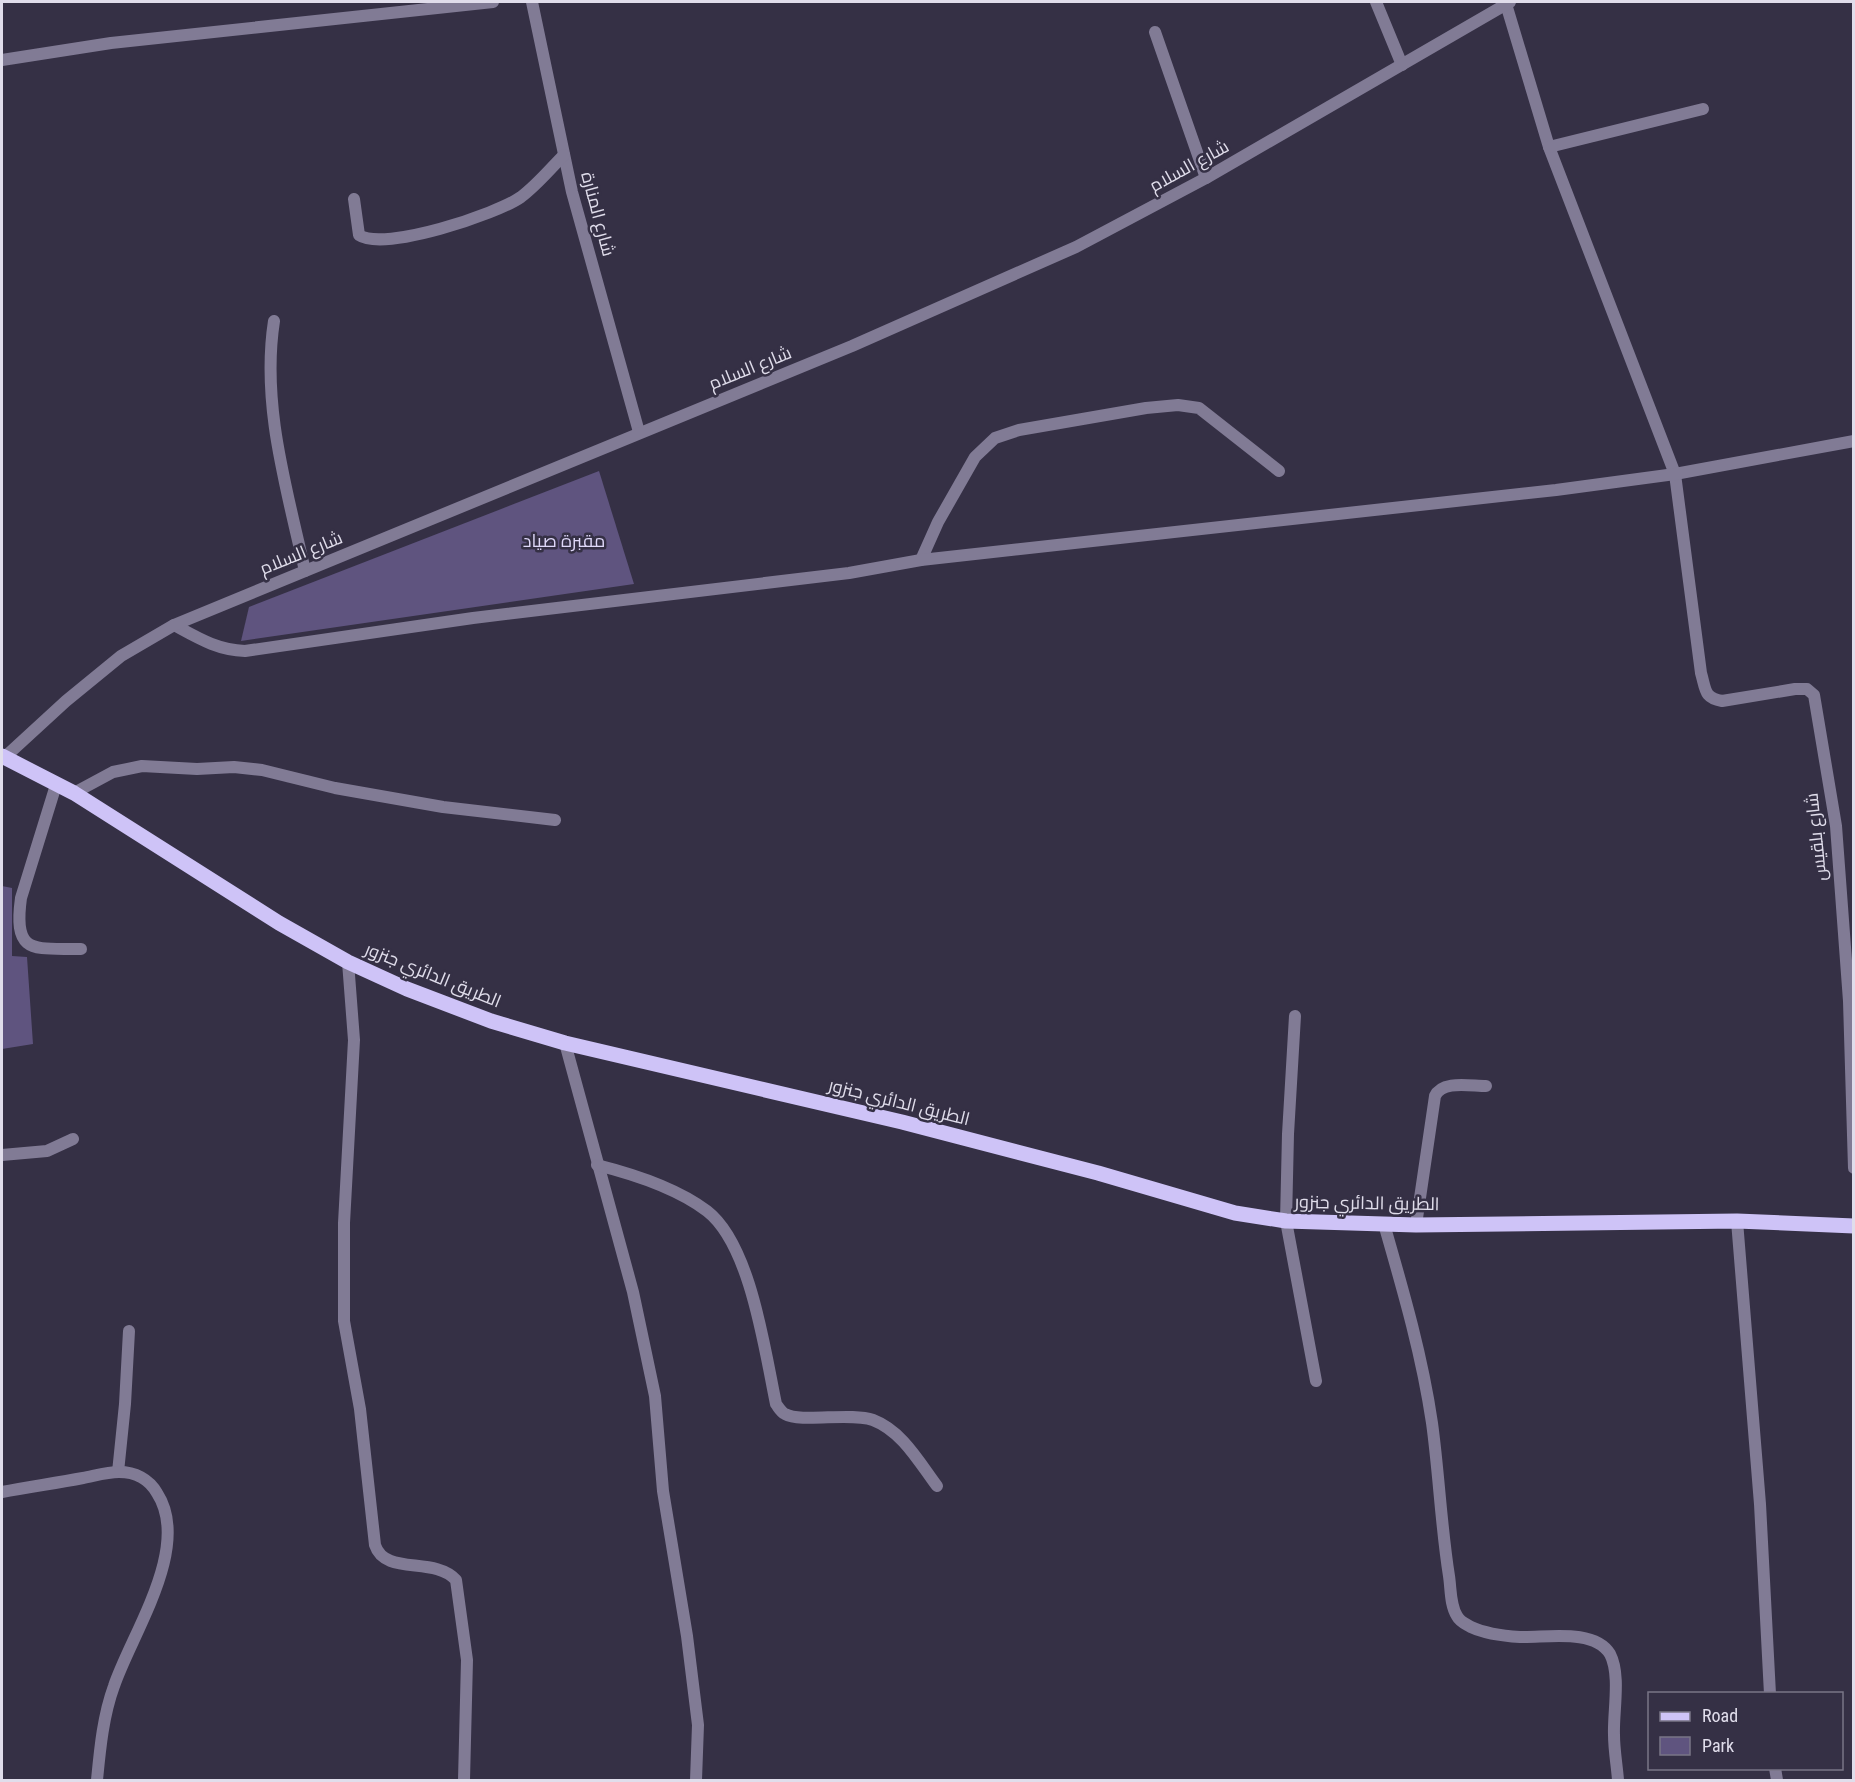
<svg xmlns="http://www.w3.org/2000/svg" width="1855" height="1782" font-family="'Roboto Condensed',Cairo,sans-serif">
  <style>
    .green { fill: #5f547f }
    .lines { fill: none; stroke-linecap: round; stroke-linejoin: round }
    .minor { stroke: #817b95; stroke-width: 12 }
    .primary { stroke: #cec3f7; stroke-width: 15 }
    .labels { text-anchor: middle; stroke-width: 5; stroke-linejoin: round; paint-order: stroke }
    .street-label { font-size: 18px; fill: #e0ddeb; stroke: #353045 }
    .park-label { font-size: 18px; fill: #dfd8f9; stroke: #353045 }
  </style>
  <rect width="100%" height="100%" fill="#353045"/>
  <g class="green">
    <polygon points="599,471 634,584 241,641 249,607"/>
    <polygon points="2,886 12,888 12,956 27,957 33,1044 2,1049"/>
  </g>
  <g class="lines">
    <g class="minor">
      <polyline points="532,2 572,192 639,432"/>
      <polyline points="1376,2 1402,65"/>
      <path d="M1506,4L1549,147L1675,474L1701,673C1706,690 1704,698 1722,701L1795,689H1807L1814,695L1836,826L1849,1001L1854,1168"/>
      <polyline points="1155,32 1206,178"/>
      <polyline points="2,60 111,43 493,2"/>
      <polyline points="1549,147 1703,109"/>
      <path d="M354,199L359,235C384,252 497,214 521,197C537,185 550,169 564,155"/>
      <path d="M274,321C261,405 287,489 305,571"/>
      <polyline points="921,560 938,522 975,457 995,438 1019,430 1146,408 1178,405 1199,408 1279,471"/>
      <path d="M174,625C198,638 217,650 245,651L473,618L849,573L921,560L1556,490L1675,474L1854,441"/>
      <polyline points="5,757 66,701 121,656 174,625 852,346 1076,247 1206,178 1510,2"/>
      <path d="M56,785L21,898C13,956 34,948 81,949"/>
      <polyline points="74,793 113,772 142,766 197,769 234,767 262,770 335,788 443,807 555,820"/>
      <path d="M348,962L354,1040L344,1223V1321L360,1409L375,1545C385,1576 434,1556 456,1580L467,1660L464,1780"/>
      <polyline points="1295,1016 1288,1134 1286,1221 1316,1381"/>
      <polyline points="565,1043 633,1292 655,1396 663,1491 687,1636 698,1725 696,1780"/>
      <polyline points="2,1155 47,1151 73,1139"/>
      <path d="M597,1165C633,1174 678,1189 707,1211C751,1245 765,1352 776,1404C779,1408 781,1412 785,1414C801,1423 851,1412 873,1420C902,1431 919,1462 937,1486"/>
      <polyline points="1737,1221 1760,1504 1770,1694"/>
      <path d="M1384,1224C1403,1290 1422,1355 1432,1423C1439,1474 1441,1526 1449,1576C1451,1589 1450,1605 1457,1616C1460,1622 1466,1624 1471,1627C1486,1634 1504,1636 1520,1637C1545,1638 1594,1628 1610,1654C1621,1675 1613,1712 1614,1735C1614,1750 1617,1766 1618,1780"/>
      <path d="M1416,1225L1435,1096C1442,1080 1470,1086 1486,1086"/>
      <polyline points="118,1472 125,1404 129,1331"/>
      <path d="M2,1492C29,1487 56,1483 83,1478C94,1476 107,1472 119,1472C135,1472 149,1479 157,1493C192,1547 132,1633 114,1686C103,1716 100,1749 97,1780"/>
      <polyline points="1775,1768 1777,1780"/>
    </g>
    <polyline class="primary" points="2,756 74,793 279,923 348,962 407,989 491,1021 565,1043 902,1122 1098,1173 1235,1213 1286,1221 1416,1225 1737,1221 1854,1226"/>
  </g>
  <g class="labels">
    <g class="street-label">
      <text transform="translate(1189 166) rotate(-29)" y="6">شارع السلام</text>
      <text transform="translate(598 214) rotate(75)" y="6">شارع المنارة</text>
      <text transform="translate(750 368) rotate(-22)" y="6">شارع السلام</text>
      <text transform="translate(301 553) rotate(-22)" y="6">شارع السلام</text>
      <text transform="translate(1816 837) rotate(-96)" y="6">شارع بلقيس</text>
      <text transform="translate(433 975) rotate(22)" y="6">الطريق الدائري جنزور</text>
      <text transform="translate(899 1102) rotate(14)" y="6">الطريق الدائري جنزور</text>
      <text transform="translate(1367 1203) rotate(1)" y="6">الطريق الدائري جنزور</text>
    </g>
    <g class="park-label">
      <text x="564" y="547">مقبرة صياد</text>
    </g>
  </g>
  <rect width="1855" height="1782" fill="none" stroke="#e0ddeb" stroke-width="6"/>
  <rect x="1648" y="1692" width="195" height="78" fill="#353045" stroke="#797587" stroke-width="1.5"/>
  <rect x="1660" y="1712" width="30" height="9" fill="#cec3f7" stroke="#797587" stroke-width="1.5"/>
  <text x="1702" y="1722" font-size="18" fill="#e0ddeb">Road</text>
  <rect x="1660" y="1737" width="30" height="18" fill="#5f547f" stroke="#797587" stroke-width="1.5"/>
  <text x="1702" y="1752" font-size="18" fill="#e0ddeb">Park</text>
</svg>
